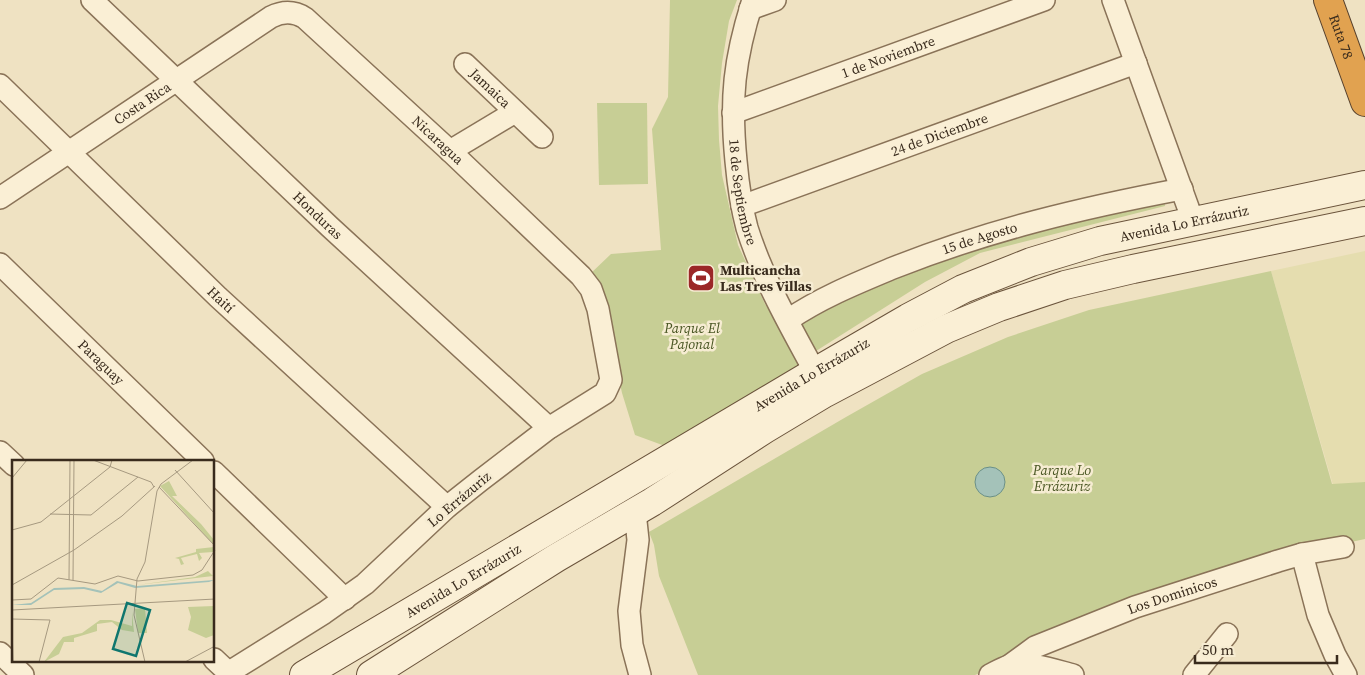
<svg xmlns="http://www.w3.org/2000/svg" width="1365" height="675" font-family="'Source Serif 4',serif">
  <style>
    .farmland { fill: #e5ddaf }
    .green { fill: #c7ce95 }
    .water { fill: #a4c2b9; stroke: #6b9087 }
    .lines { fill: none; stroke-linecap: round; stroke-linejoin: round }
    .street-casing { stroke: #8a7358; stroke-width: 24 }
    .secondary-casing { stroke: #6b543c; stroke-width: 30 }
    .highway-casing { stroke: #57412d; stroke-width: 30 }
    .street { stroke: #faefd5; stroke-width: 21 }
    .secondary { stroke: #faefd5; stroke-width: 28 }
    .highway { stroke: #e1a250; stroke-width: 28 }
    .labels { text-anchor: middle; stroke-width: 5; stroke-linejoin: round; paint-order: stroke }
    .street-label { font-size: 14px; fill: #392b1d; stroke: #f6ecd2 }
    .poi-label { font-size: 14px; font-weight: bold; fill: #392b1d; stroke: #f6ecd2; text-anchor: start }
    .park-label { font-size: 14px; font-style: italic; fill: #495623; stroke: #f6ecd2 }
    .inset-road { fill: none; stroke: #a69980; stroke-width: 1 }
    .view { fill: #0f766e; fill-opacity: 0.15; stroke: #0f766e; stroke-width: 2.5 }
    .inset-edge { fill: none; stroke: #392b1d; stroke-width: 2.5 }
  </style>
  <rect width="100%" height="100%" fill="#efe2c2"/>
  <polygon class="farmland" points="1365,251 1365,482 1333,485 1271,271"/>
  <g class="green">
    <polygon points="670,0 737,0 729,21 722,63 718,106 719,140 722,175 738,245 765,304 792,345 798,365 665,446 635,435 622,393 599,284 589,275 611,254 661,250 652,129 668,97"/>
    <polygon points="597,103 647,103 648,184 599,185"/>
    <polygon points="1164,198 1165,206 980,253 925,282 816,351 800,323 831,303 958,248"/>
    <polygon points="1271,271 1332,484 1365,482 1365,539 1254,563 975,675 698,675 659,576 654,545 649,532 846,417 922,374 1008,337 1089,310"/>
  </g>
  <circle class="water" cx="990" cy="482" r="15"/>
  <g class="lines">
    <g class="street-casing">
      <g id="street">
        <path id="s1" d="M92,0L330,227L549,428"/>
        <path id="s2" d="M753,0C734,59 730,99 736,161C738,183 741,206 747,228C763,279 790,326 815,372"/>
        <polyline points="1113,0 1193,221"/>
        <polyline points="750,9 775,0"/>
        <path id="s3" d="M465,64L542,137"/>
        <path id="s4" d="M0,85L218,297L447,507"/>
        <path id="s5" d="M733,113L1044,0"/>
        <polyline points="450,151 515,112"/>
        <path id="s6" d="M0,198L271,17C283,11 294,11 305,18L450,151L581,276L591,289L598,309L611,380L605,393L549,428L481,480L447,507L365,584L324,613L228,673"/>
        <path id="s7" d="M742,206L1136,63"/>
        <path id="s8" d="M0,264L203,461"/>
        <path id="s9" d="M788,320C820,298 857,283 893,268C989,230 1081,208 1182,189"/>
        <polyline points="0,452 14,465"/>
        <polyline points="214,472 345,599"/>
        <polyline points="635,512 638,540 629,611 632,645 640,675"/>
        <polyline points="1302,554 1318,615 1335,655 1346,675"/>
        <polyline points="0,653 23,675"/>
        <polyline points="214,659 231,675"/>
        <path id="s10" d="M1009,666L1035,647L1135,607L1278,561L1302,554L1343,547"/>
        <path d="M990,675C996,672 1002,668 1009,666C1029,661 1054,670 1073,675"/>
        <polyline points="1194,675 1227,634"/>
      </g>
    </g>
    <g class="secondary-casing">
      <g id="secondary">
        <path id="s11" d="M304,675L815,372L908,318L963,289L1031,262L1100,241L1365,185"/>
        <polyline points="371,675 556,558 652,502 765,429 825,393 946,329 999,307 1065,285 1133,269 1365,221"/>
      </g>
    </g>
    <g class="highway-casing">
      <g id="highway">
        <path id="s12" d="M1328,0L1365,102"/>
      </g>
    </g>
    <use href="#street" class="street"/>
    <use href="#secondary" class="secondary"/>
    <use href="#highway" class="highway"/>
  </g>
  <defs>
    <g id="stadium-square" transform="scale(1.4375)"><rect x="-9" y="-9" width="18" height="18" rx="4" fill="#9b2727" stroke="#f6ecd2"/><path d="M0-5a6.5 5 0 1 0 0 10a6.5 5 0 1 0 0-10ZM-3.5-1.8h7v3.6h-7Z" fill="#fff"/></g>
  </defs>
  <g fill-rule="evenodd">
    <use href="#stadium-square" x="701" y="278"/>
  </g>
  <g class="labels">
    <g class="street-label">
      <text dy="5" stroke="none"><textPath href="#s12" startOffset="39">Ruta 78</textPath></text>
      <text dy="5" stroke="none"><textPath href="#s5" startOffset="165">1 de Noviembre</textPath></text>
      <text dy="5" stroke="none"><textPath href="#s3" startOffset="35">Jamaica</textPath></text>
      <text dy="5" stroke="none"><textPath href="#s6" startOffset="171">Costa Rica</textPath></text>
      <text dy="5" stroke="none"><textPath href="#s7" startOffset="210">24 de Diciembre</textPath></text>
      <text dy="5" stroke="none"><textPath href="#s6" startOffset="542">Nicaragua</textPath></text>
      <text dy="5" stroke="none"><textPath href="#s2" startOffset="195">18 de Septiembre</textPath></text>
      <text dy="5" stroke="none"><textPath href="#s1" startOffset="312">Honduras</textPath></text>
      <text dy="5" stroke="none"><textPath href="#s11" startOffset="995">Avenida Lo Errázuriz</textPath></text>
      <text dy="5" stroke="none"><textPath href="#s9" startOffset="209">15 de Agosto</textPath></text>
      <text dy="5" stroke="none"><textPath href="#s4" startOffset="308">Haití</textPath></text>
      <text dy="5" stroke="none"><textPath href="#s8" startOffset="141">Paraguay</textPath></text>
      <text dy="5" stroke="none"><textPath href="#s11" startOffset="590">Avenida Lo Errázuriz</textPath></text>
      <text transform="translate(459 499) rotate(-40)" y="5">Lo Errázuriz</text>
      <text dy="5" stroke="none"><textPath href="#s11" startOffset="185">Avenida Lo Errázuriz</textPath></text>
      <text dy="5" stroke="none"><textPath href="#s10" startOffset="179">Los Dominicos</textPath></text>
    </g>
    <g class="poi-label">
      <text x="720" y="275">Multicancha<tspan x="720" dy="16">Las Tres Villas</tspan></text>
    </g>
    <g class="park-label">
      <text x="692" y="333">Parque El<tspan x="692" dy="16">Pajonal</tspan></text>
      <text x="1062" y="475">Parque Lo<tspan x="1062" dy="16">Errázuriz</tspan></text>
    </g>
  </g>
  <g transform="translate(12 460)">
    <rect width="202" height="202" fill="#efe2c2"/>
    <path d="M157,21L165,36H160L189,64L202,80V85L148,26ZM202,87L201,92L187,93L190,98L187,101L185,94L169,98L172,104L169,105L167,99L163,98L184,92V89ZM196,111L201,116L125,125L183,117ZM202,146V175L194,178L176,170L179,157L176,147ZM133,148L135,173H126L123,149ZM120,152L122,172L110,170L100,162L85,164V171L62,178V182H52L47,194L32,202L51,177L70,173L88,160H99L120,166Z" fill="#c7ce95"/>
    <path d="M202,120L197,122L123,128L106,123L89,133L72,129L42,130L19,145H0L19,143L42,128L72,127L90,131L105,121L125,126Z" fill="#a4c2b9"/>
    <path class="inset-road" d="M81,0L139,22L142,27M163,10L203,54M0,18L15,0M147,27L203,86M38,54L79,55L126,17M0,70L29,62L98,7L100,0M57,120L58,0M61,120L62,0M0,125L62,90L110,56L143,26M0,140L19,139L46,118L83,124L106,116L126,121L181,115L190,110L203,90M0,150L203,139M0,159L38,160L27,202M0,164L1,202M133,202L122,155L125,119L133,102L145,31L149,24L181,0M173,202L203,186"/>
    <path class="view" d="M115,143L138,150L124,196L101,189Z"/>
    <rect width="202" height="202" class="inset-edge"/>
  </g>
  <path d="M1195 655v8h142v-8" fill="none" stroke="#392b1d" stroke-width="2.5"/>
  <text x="1202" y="655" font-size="15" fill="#392b1d" stroke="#f6ecd2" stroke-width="4" paint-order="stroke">50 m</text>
</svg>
